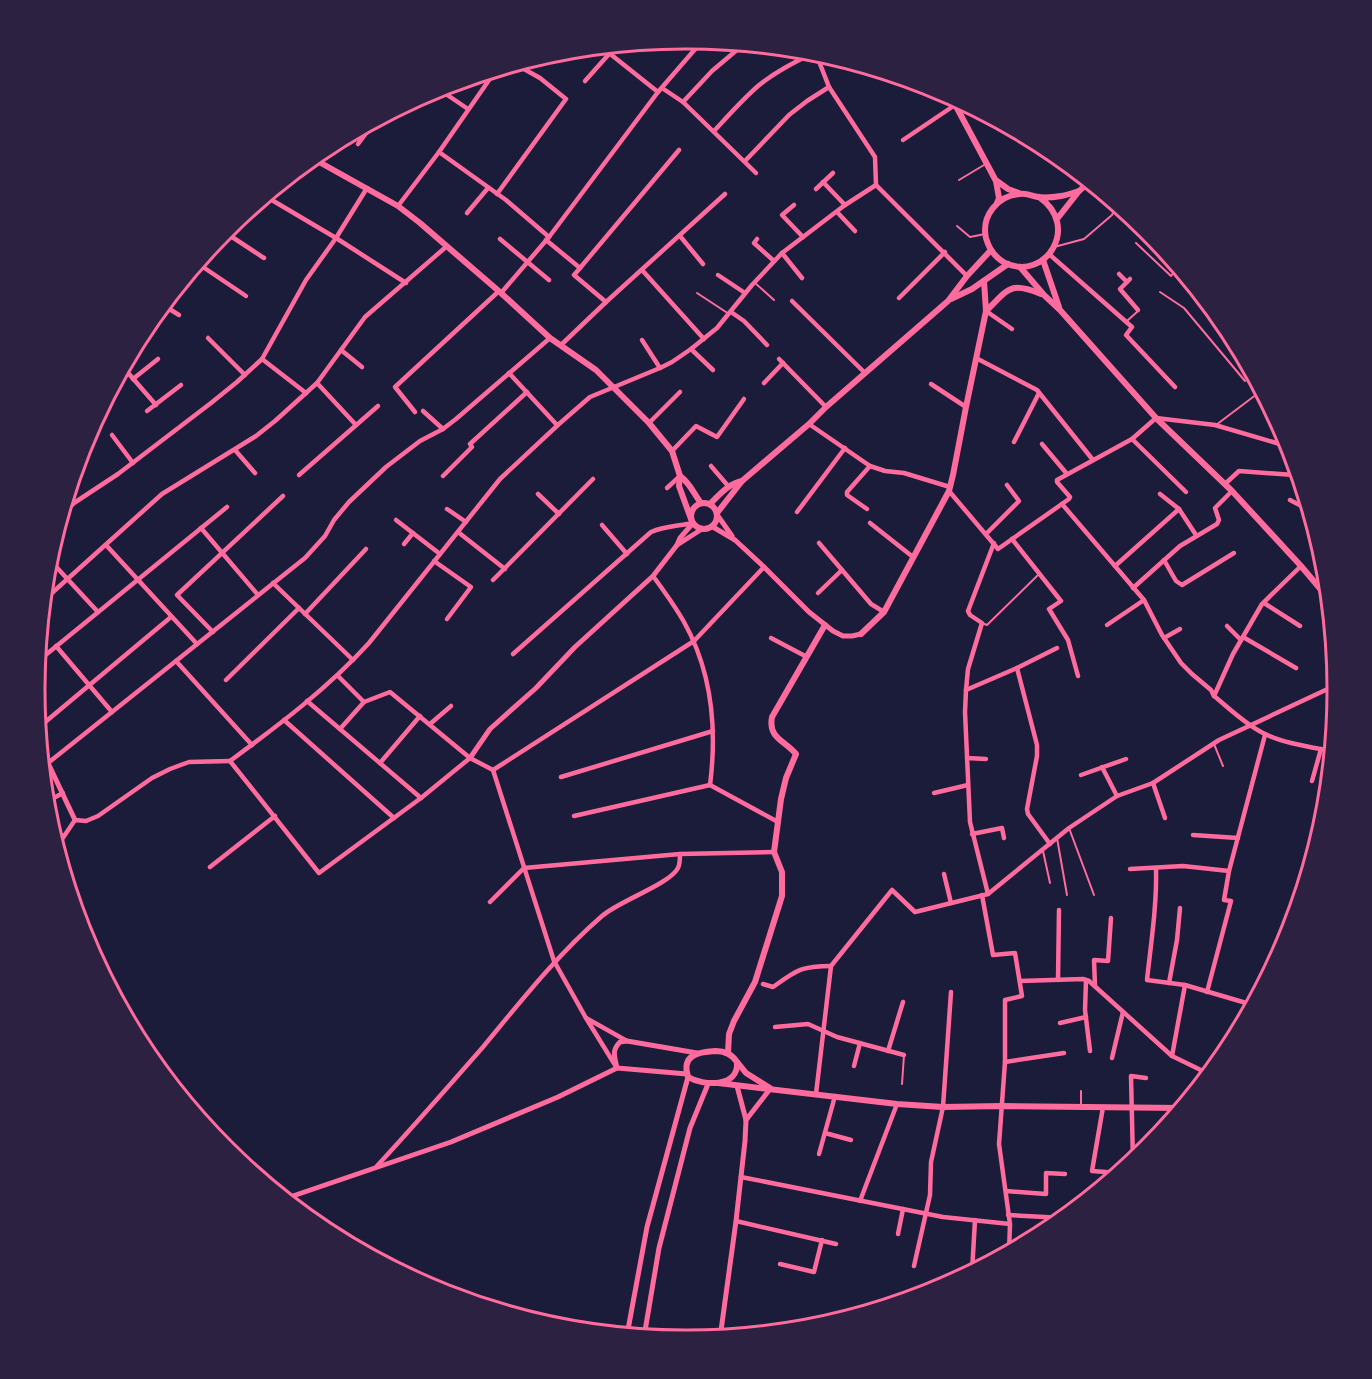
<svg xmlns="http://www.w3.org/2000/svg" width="1372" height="1379" font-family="'Titillium Web',sans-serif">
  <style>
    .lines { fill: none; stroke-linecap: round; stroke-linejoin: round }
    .service { stroke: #ff6b9d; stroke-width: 2 }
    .minor { stroke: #ff6b9d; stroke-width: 4.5 }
    .tertiary { stroke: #ff6b9d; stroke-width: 5 }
    .secondary { stroke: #ff6b9d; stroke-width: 6 }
    .rim { fill: none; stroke: #ff6b9d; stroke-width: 3 }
  </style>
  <rect width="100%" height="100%" fill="#1b1b3a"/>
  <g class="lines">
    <g class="service">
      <polyline points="959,180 984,165"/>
      <polyline points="957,226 970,237 985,234"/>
      <polyline points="1136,243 1171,276 1178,267"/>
      <polyline points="1054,247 1084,239 1112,215 1117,204"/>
      <polyline points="754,282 774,300"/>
      <polyline points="1160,292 1184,308 1245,381"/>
      <polyline points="697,293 729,314"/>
      <polyline points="1127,321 1138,311"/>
      <polyline points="1216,425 1261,391"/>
      <polyline points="982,623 987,625 1038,575"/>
      <polyline points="1214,744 1223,766"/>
      <polyline points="1069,828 1094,895"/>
      <polyline points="1057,838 1067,895"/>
      <polyline points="1043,851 1050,883"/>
      <polyline points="902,1084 904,1055"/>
      <polyline points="1081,1091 1081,1106"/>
    </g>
    <g class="minor">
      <polyline points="815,51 829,87 875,157 876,185"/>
      <polyline points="609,53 658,92"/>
      <polyline points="868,71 873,69"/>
      <polyline points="585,81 617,45"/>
      <polyline points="437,88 468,109"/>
      <polyline points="662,88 683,102 756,173"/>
      <polyline points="683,102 712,71 744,44"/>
      <path d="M714,131C728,116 742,100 758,86C775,72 795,62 815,52"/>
      <polyline points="903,140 955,105"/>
      <polyline points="358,144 376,120"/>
      <polyline points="439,152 506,200 549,237"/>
      <polyline points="745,161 789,115 807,101 829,87"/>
      <polyline points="823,182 845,205"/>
      <polyline points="876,185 967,276"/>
      <polyline points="816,189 833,173"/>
      <polyline points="497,194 566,99 540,78 515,64"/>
      <polyline points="265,196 336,238 406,283"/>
      <polyline points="794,205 782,215 803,237"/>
      <polyline points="398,206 439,152 496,70"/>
      <polyline points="837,212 855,231"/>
      <polyline points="467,213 488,188"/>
      <polyline points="223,231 264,258"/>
      <polyline points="680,236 703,264"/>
      <polyline points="500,239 549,280"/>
      <polyline points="757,239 754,243 774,261"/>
      <polyline points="546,240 580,268 574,275 606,302"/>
      <polyline points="782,253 802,278"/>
      <polyline points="1049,254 1132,327 1126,335 1175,387"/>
      <polyline points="197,263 246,296"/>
      <polyline points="580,268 679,150"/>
      <polyline points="642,270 704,339"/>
      <polyline points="1119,274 1127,282"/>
      <polyline points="718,275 745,293"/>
      <polyline points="1130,279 1120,289 1138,310"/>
      <polyline points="501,293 549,237 658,92 703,40"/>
      <polyline points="899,298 945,252"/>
      <polyline points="792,301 865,373"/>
      <polyline points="163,305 179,315"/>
      <polyline points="986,311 1012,329"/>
      <polyline points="731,312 744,321 767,345"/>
      <polyline points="208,338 245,375"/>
      <polyline points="642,340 660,368"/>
      <polyline points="561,345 606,302 725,194"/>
      <polyline points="691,349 713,370"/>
      <polyline points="341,350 362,367"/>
      <polyline points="976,358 1037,390 1093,460"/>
      <polyline points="262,359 306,393"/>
      <polyline points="779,359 826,407"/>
      <polyline points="123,367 156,405"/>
      <polyline points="509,373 557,425"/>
      <polyline points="133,379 158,359"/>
      <polyline points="317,383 356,425"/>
      <polyline points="764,383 783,363"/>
      <polyline points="931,384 966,407"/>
      <polyline points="147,411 181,385"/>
      <polyline points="423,411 443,429"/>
      <polyline points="415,412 395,387 499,291"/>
      <polyline points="649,423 680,392"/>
      <polyline points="809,424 870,466 885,471 904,473 950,487"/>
      <polyline points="112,435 133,463"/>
      <polyline points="1132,439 1186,492"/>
      <polyline points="1014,442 1039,393"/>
      <polyline points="1042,444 1067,474"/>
      <polyline points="83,445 93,433 114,395"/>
      <polyline points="235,450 255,473"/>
      <polyline points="672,451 696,426 717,437 744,399"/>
      <polyline points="711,466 729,487"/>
      <polyline points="299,475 378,406"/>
      <polyline points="443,476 472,447 470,444 527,392"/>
      <polyline points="1225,484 1239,471 1294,475"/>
      <polyline points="667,488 680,476"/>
      <polyline points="949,491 998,549 1069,499 1070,497 1057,482 1057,480 1132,439 1156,418 1215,425 1290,447"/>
      <polyline points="538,494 559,514"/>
      <polyline points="1160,494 1179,509 1196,535"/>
      <polyline points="1290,500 1309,510"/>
      <path d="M1062,504L1144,600L1162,635L1181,663L1192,674L1211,690L1214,696C1230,709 1245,724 1263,733C1282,743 1310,747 1331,751"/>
      <polyline points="447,509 466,522"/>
      <polyline points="867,509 847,495 847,492 870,466"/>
      <polyline points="797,512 845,448"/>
      <polyline points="61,515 74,503 118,474 211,403 237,382 262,359 306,280 336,238 367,188"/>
      <polyline points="396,520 440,554"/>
      <polyline points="870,523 913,557"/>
      <polyline points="602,525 627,554"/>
      <polyline points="201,528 258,595"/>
      <polyline points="458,532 505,569"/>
      <polyline points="986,534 1019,501 1007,485"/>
      <polyline points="1012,539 1061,601 1049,609 1068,640 1078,676"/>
      <polyline points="819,543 871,604 884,612"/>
      <polyline points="404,544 413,533"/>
      <polyline points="106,545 197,644"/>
      <polyline points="48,558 98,612"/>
      <polyline points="1164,560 1176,581 1182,585 1234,553"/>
      <polyline points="434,561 471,587 447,619"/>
      <polyline points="1115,566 1179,509"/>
      <path d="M653,576C664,591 675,606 684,622C712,672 717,730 710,785"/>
      <polyline points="493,580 593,479"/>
      <polyline points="273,583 353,660"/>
      <polyline points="1133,588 1180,546 1217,524 1219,520 1215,508 1232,491"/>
      <polyline points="818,593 842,570"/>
      <polyline points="43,601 162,494 256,436 275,421 317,383 365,317 447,246"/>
      <polyline points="1264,603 1300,626"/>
      <polyline points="305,614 366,549"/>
      <polyline points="1107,625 1144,600"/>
      <polyline points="1227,626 1241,640"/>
      <polyline points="213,632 177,595 283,496"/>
      <polyline points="1243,637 1296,668"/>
      <polyline points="771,638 807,657"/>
      <polyline points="1164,638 1180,629"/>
      <polyline points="56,646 112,712"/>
      <path d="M513,654L651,532C665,526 679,526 693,523"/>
      <polyline points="176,661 252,745"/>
      <polyline points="37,662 227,507"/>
      <polyline points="1017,668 1037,745 1037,756 1027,809 1028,814 1050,844"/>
      <polyline points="338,676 364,702 390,692 470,758 493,770 554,961 586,1018"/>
      <polyline points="226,680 299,608"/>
      <polyline points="966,690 1017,668 1057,648"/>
      <polyline points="1214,696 1233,654 1262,604 1301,566"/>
      <polyline points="307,701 421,798"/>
      <polyline points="284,720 394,818"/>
      <polyline points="430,724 451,706"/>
      <polyline points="38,728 171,617"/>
      <polyline points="340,729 364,702"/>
      <polyline points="967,758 986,759"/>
      <path d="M230,761C279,725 328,688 369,643L500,479L559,424L590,397L660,368L672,362L691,349L717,328L752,285L782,253L845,205L876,185"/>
      <polyline points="230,761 319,873 421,798 470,758"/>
      <polyline points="48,763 305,558 325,536 334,520 349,502 386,467 420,441 443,429 456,419 550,338"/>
      <polyline points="380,763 420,716"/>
      <polyline points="1102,767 1117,796"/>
      <polyline points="493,770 694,641 764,567"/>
      <polyline points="1081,775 1126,759"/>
      <polyline points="561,777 713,731"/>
      <polyline points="1312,781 1321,749"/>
      <polyline points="1153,783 1165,818"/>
      <polyline points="710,785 778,822"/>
      <polyline points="934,793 968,785"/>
      <polyline points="46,802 63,793"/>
      <polyline points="574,816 710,785"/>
      <polyline points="972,834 1002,828 1004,838"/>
      <polyline points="1193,835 1238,838"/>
      <polyline points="56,848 75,820 86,821 98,816 152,778 170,769 189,762 230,761"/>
      <polyline points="210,867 275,816"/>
      <path d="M1156,868C1157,905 1151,943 1147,980L1185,985L1253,1005"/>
      <polyline points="1130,869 1183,866 1229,871"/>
      <polyline points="944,874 951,903"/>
      <polyline points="988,894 970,822 965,712 966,690 968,669 982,623 970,615 968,611 994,543"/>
      <polyline points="982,895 993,955 1015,953 1022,996 1005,1000 1005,1062 999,1144 1010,1224 1009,1252"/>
      <polyline points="490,902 524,868 680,854 774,852"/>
      <polyline points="831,966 892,890 915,912 988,894 1069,828 1117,796 1153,783 1219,740 1332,687 1337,686"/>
      <polyline points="1058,980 1059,910"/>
      <polyline points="1086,980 1085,1010 1090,1051"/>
      <polyline points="1020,981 1083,979 1089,981 1172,1056 1209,1074"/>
      <polyline points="1169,983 1177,940 1180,908"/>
      <path d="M763,984L773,987C797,970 801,966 831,966"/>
      <polyline points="1095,986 1094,960 1108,961 1111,918"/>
      <polyline points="1260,990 1304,872"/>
      <polyline points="1207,992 1231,901 1224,900 1229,871 1265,735"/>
      <polyline points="1060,1023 1086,1017"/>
      <polyline points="775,1027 808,1024 837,1037 904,1055"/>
      <polyline points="888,1051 903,1002"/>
      <polyline points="1172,1056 1185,985"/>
      <polyline points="1112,1058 1123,1012"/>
      <polyline points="1005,1062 1064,1053"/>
      <polyline points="615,1065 586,1018 627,1041"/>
      <polyline points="854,1066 860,1043"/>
      <polyline points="816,1094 831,966"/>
      <polyline points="1103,1107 1092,1171 1119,1173"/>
      <polyline points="825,1133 851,1140"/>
      <polyline points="819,1154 835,1096"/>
      <polyline points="1133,1162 1131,1076 1146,1078"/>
      <path d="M377,1166C413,1127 448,1087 483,1047C521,1001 557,955 602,916C619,901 670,884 678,868C680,864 680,859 680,854"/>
      <polyline points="741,1177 943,1217 1010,1224"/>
      <polyline points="1006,1191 1046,1194 1046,1173 1065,1174"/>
      <polyline points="860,1201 897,1104"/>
      <polyline points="1008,1215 1064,1218"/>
      <polyline points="736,1221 836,1244"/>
      <polyline points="898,1234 903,1209"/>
      <polyline points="780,1264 814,1272 822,1240"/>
      <polyline points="914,1266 930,1195 931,1162 943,1107 951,992"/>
      <polyline points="972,1272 975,1220"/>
    </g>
    <g class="tertiary">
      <polyline points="718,516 732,536"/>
      <polyline points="713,527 735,540 764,567 809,612 833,631 843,636 852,636 861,634"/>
      <polyline points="677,545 702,529"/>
      <polyline points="39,738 48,763 75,820"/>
      <polyline points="470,758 490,729 536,688 575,647 653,576 677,545 680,538 693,523"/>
      <path d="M617,1068C615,1057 611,1051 620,1042L627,1041L697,1053"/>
      <polyline points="617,1068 687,1074"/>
      <polyline points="746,1120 770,1089"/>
      <polyline points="284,1199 451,1142 558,1097 617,1068"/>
      <polyline points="627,1335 647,1227 688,1077"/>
      <polyline points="644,1337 659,1248 690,1128 708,1084"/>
      <polyline points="720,1338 736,1221 745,1141 746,1120 737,1086"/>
    </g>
    <g class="secondary">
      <polyline points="950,95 996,181 999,198 997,203"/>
      <polyline points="312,158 398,206 420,223 501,293 550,338 596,370 649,423 672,451 680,476 679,486 691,519"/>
      <polyline points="997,181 1008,189 1019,193"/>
      <polyline points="1079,191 1090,182"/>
      <path d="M1039,197C1081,226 1046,282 1005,263C996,258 989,249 986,238C981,216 998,195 1020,194C1027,193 1032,196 1038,197C1045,198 1055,197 1061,196C1067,195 1073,193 1079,191L1057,219"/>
      <polyline points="1043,260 1059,307"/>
      <polyline points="1020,267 1044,295 1060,310 1156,418 1232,491 1301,566 1328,598"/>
      <polyline points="951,299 972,289 1008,264"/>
      <path d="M986,311C1009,289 1009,281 1041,294"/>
      <path d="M680,476C690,483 694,494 701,503"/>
      <circle cx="704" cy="516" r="13"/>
      <path d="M710,504C719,495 728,484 742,481"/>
      <polyline points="717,513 742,481 809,424 826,407 948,301 967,276 991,250"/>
      <polyline points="861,634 884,612 949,491 953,475 966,407 986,311 984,281"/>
      <path d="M715,1051C725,1051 732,1054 737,1062C739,1088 703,1086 688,1077C681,1055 698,1052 715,1051Z"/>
      <path d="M728,1053L729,1034L734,1021L755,982L782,896V872L774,852L781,799L786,778L796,754C784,740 768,738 772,717L825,625"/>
      <polyline points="738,1063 746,1073 770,1088"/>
      <polyline points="718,1083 897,1104 943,1107 1002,1106 1181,1108"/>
    </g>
  </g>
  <path d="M0 0H1372V1379H0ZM685 49H687A640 640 0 0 1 1327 689V690A640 640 0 0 1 687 1330H685A640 640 0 0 1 45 690V689A640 640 0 0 1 685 49Z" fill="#2d2142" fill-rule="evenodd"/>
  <path class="rim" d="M685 49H687A640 640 0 0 1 1327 689V690A640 640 0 0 1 687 1330H685A640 640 0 0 1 45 690V689A640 640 0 0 1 685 49Z"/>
</svg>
